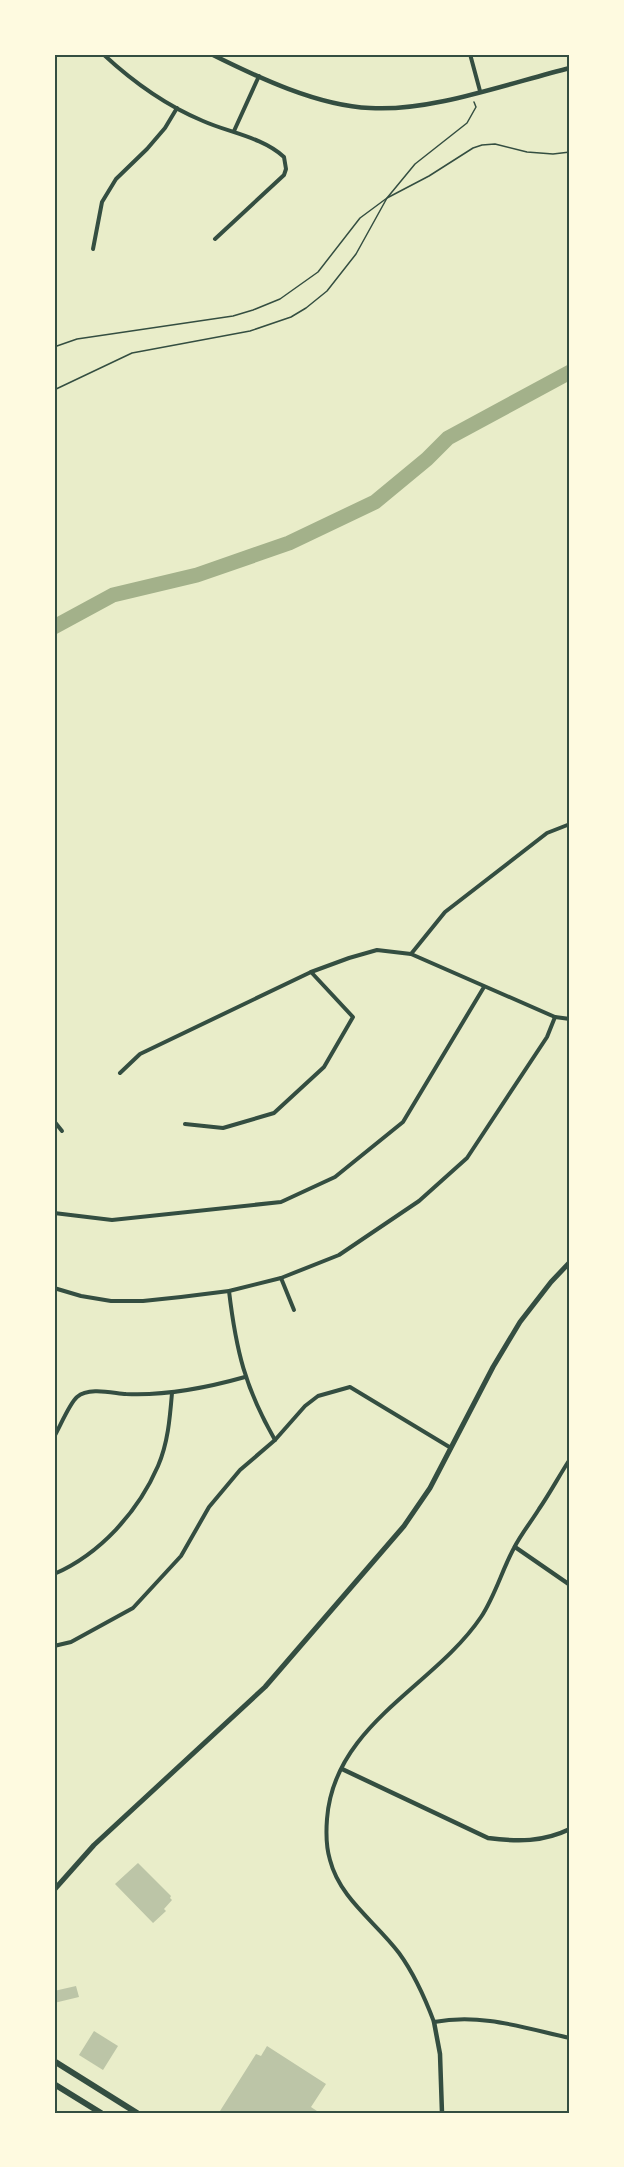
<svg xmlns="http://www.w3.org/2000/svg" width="624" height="2167" font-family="Helvetica,sans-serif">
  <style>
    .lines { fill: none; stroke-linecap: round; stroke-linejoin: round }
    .river { stroke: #a3b18a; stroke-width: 15 }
    .building { fill: #bcc5a7 }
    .path { stroke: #344e41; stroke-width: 1.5 }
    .minor { stroke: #344e41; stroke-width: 4 }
    .tertiary { stroke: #344e41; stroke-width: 4.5 }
    .secondary { stroke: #344e41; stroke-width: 5 }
    .primary { stroke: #344e41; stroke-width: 6 }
    .neatline { fill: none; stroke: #344e41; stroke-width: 2 }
  </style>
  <rect width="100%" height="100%" fill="#e9edc9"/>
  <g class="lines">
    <polyline class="river" points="54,627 113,595 197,575 289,543 375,502 427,459 448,438 570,372"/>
  </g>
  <g class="building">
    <polygon points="138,1863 171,1896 170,1898 172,1900 164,1909 166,1911 153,1923 115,1884"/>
    <polygon points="76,1986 79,1997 54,2003 54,1991"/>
    <polygon points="94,2031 118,2046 103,2070 79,2055"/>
    <polygon points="267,2046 326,2084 311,2107 320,2113 223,2113 220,2111 256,2054 261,2056"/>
  </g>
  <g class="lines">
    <g class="path">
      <polyline points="54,347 77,339 233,316 253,310 280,299 318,272 360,218 387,198 415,164 467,123 476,107 474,102"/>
      <polyline points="54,390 132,353 250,331 291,317 306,308 327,291 356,254 387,198 429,176 473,148 482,145 495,144 527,152 553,154 570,152"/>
    </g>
    <g class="minor">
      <path d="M103,54C132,81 167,106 203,121C230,133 262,137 284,157L286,169L284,175L215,239"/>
      <polyline points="470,54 480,91"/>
      <polyline points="234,131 259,76"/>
      <polyline points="93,249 102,202 116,179 147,149 165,128 177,108"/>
      <polyline points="411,954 445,912 547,833 570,824"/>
      <polyline points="120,1073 140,1054 311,972 349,958 377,950 411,954 555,1017 570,1019"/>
      <polyline points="54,1121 62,1131"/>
      <polyline points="185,1124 223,1128 274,1113 324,1067 353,1017 311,972"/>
      <polyline points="54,1213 112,1220 281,1202 335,1177 403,1122 484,987"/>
      <polyline points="281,1278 294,1310"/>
      <polyline points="54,1288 81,1296 111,1301 143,1301 181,1297 229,1291 281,1278 339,1255 419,1201 467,1158 547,1037 555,1017"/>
      <path d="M229,1291C236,1350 245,1388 275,1440"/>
      <path d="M54,1437C60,1427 69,1404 77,1397C89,1387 112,1393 126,1394C167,1396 206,1388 245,1377"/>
      <path d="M570,1459C559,1476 550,1493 539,1509C531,1522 521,1534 514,1548C502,1570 495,1596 481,1617C434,1687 334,1724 327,1819C326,1832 326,1847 330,1860C340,1899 376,1922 399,1953C415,1975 425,1998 434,2022C482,2013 524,2028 570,2038"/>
      <path d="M54,1574C100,1554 138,1512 158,1466C168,1443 170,1417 172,1393"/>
      <polyline points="54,1646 71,1642 133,1608 181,1556 209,1507 240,1470 275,1440 305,1406 318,1396 350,1387 451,1448"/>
    </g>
    <g class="tertiary">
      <path d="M211,54C257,77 318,106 370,108C431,112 509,83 570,68"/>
      <polyline points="515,1547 570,1585"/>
      <path d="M342,1769L488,1838C518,1842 543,1842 570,1829"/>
      <polyline points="434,2022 440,2054 442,2113"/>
    </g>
    <polyline class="secondary" points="54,1890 94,1845 265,1687 404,1526 430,1488 493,1367 520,1322 551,1282 570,1262"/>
    <g class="primary">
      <polyline points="54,2061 137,2113"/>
      <polyline points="54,2084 101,2113"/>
    </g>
  </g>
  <rect width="624" height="2167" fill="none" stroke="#fefae0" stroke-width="111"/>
  <rect x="56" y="56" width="512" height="2056" class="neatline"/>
</svg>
